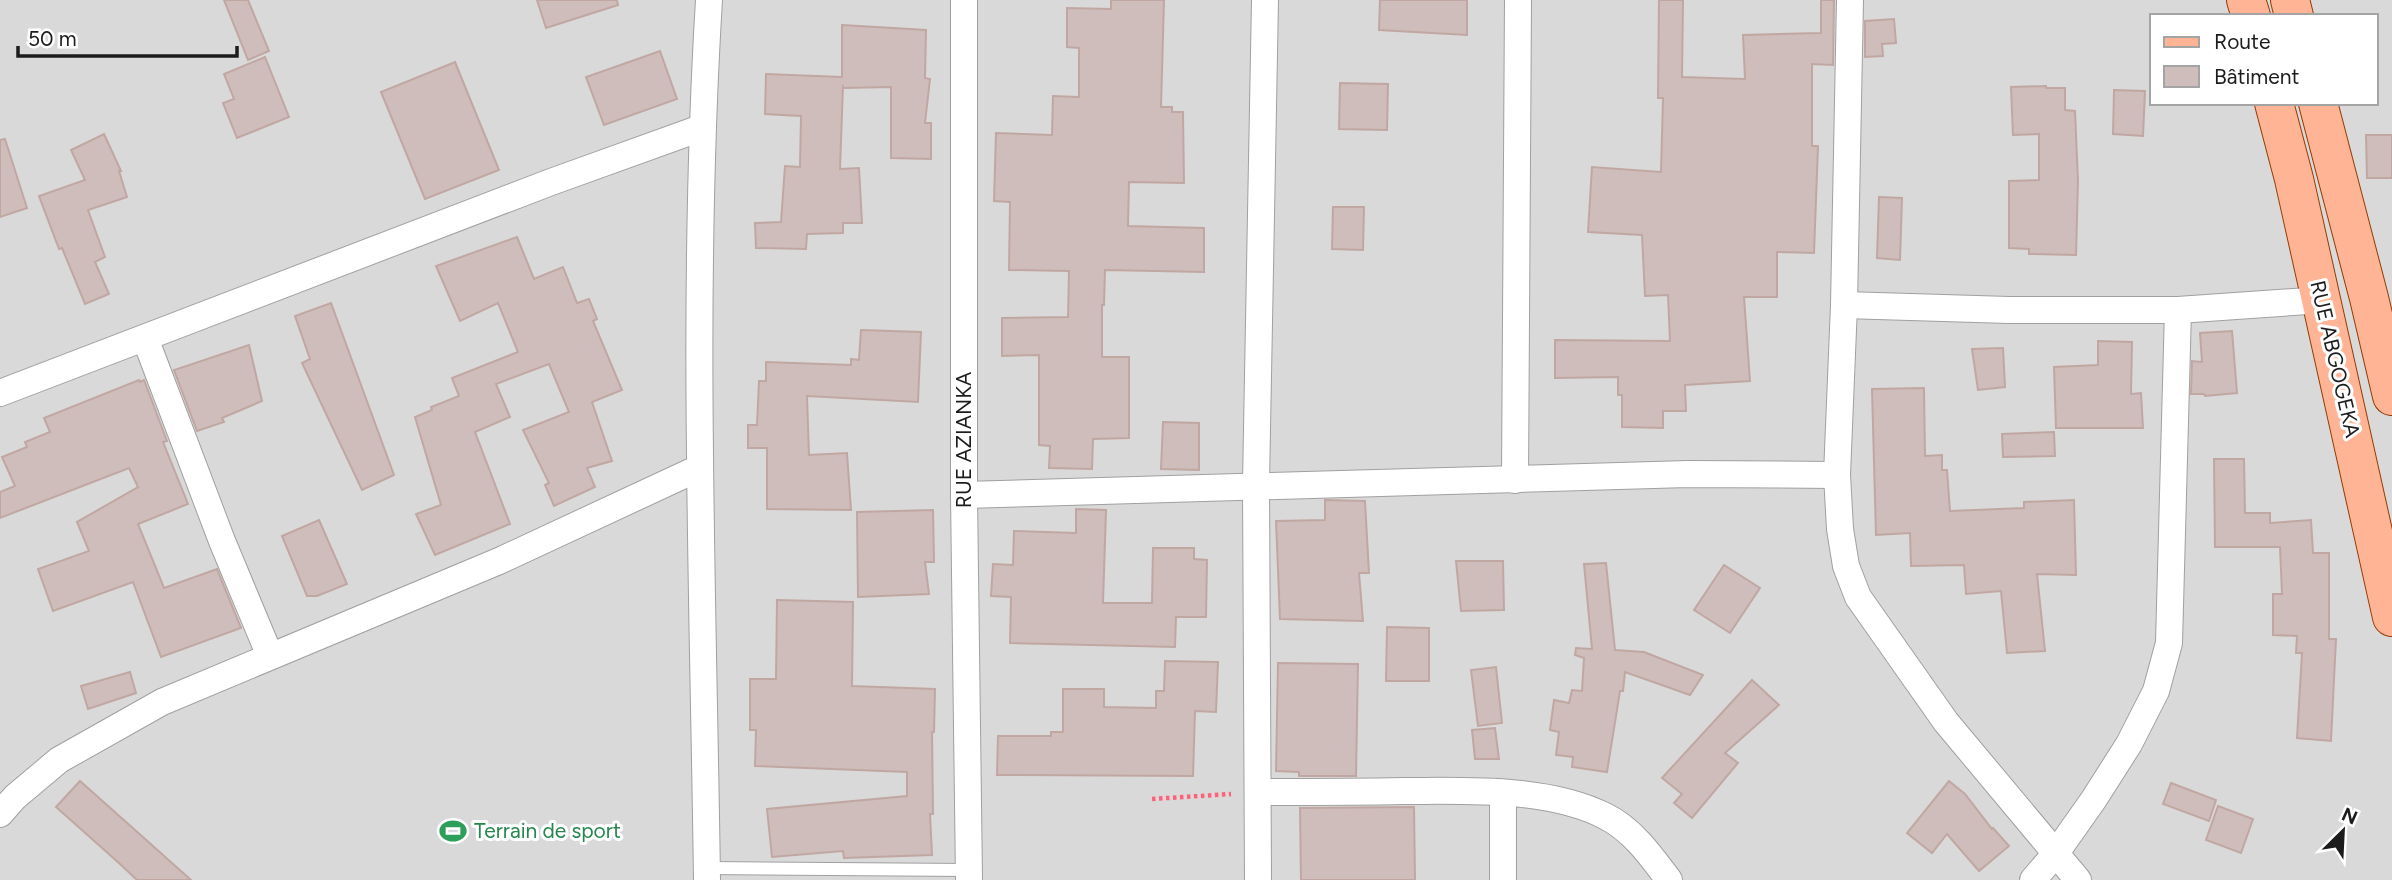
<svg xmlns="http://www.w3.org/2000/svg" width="2392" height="880" font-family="Figtree,sans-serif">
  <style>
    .residential { fill: #dad9d9; fill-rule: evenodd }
    .building { fill: #cebdba; stroke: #c1a7a2; stroke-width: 2 }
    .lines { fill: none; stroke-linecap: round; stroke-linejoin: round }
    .lane-casing { stroke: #a0a0a0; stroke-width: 14 }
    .street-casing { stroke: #a0a0a0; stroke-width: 28 }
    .primary-casing { stroke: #943b00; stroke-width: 40 }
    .path { stroke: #ff617b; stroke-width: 4.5; stroke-dasharray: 3.5 3.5; stroke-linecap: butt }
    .lane { stroke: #fff; stroke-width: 12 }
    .street { stroke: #fff; stroke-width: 26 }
    .primary { stroke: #ffb495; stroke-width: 38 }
    .labels { text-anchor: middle; stroke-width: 6; stroke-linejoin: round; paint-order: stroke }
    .street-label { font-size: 21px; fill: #1c1c1c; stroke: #fff }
    .leisure-label { font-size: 21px; fill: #27864d; stroke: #fff; text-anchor: start }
  </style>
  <rect width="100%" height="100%" fill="#eee6e1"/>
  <path class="residential" d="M0,0H2392V880H0ZM2152,16H2376V103H2152Z"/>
  <g class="building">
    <polygon points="224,0 248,0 269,51 248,60"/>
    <polygon points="537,0 617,0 618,5 546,28"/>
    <polygon points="1111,0 1164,0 1161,107 1172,107 1172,112 1183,112 1184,183 1129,182 1128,226 1204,228 1204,272 1105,270 1104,305 1102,305 1102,357 1129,357 1129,438 1093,439 1092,469 1049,468 1050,446 1039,445 1039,355 1002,356 1002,318 1068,317 1069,271 1009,270 1010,202 994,201 996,133 1052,135 1053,96 1079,97 1079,48 1067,47 1067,8 1111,9"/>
    <polygon points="1380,0 1467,0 1467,35 1379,30"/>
    <polygon points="1659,0 1683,0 1682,77 1745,79 1743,35 1821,33 1821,0 1834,0 1833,65 1812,64 1812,146 1818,146 1814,253 1777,252 1777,297 1744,297 1750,381 1685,385 1686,411 1663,411 1663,428 1622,427 1622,395 1618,395 1618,377 1555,378 1555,340 1670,341 1668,295 1645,296 1642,235 1588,232 1592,167 1661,172 1663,98 1658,98"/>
    <polygon points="1894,19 1896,43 1882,44 1883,56 1865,57 1865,21"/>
    <polygon points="842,25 926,30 925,78 930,79 925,123 931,123 931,159 891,158 891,87 843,88 843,85 840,169 859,168 862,223 843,223 843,233 807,234 806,249 756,248 755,223 781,222 785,166 800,167 801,116 765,114 766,74 842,77"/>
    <polygon points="660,51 677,99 604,125 586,77"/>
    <polygon points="265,57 289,117 237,138 223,103 234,99 224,74"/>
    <polygon points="455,62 499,170 425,199 381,92"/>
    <polygon points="1340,83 1388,84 1387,130 1339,129"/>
    <polygon points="2046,86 2046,88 2065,88 2065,110 2075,111 2078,181 2076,255 2029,254 2029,249 2009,248 2009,181 2039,180 2039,134 2013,135 2011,87"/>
    <polygon points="2114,90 2145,91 2143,136 2113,134"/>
    <polygon points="104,134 121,171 119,171 127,197 88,210 105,257 95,262 109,294 85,304 62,248 59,249 39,196 85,180 71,150"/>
    <polygon points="2366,135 2392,135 2392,178 2367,178"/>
    <polygon points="5,139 27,208 0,217 0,140"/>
    <polygon points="1879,197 1902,198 1900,260 1877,258"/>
    <polygon points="1333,207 1364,207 1363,250 1332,249"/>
    <polygon points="517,237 534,279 563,267 577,303 589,299 597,319 593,321 622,390 592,402 612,461 587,468 595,487 554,506 545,485 549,483 523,430 569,412 549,364 496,384 510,417 475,432 510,524 435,555 416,514 441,505 415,417 432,410 431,407 459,396 452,378 518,352 498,303 460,321 436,266"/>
    <polygon points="331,303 394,475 362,490 302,363 310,359 295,316"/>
    <polygon points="861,330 921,332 918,402 807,396 809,455 847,453 851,510 767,509 767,448 748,448 748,425 757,425 759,381 766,381 766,362 851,365 851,359 859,360"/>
    <polygon points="2232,331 2237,393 2205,396 2204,394 2191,394 2192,361 2202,362 2200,333"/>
    <polygon points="2098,341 2132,342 2131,394 2141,393 2143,428 2056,428 2054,367 2098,365"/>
    <polygon points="249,345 262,401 222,418 224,422 197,431 174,370"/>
    <polygon points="2003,348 2005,387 1978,390 1972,349"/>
    <polygon points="139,380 140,382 144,380 167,441 163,442 188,504 138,524 164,588 217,569 241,628 161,657 133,582 53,611 38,569 89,551 77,522 138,487 129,468 0,518 0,492 15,486 2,457 27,447 25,442 50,432 44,418"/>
    <polygon points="1924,388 1925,456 1942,455 1942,470 1947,470 1950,511 2024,508 2024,502 2074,500 2076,575 2037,574 2045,651 2007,653 2001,591 1966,594 1964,565 1911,566 1910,533 1876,535 1872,389"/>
    <polygon points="1163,422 1199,423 1199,470 1161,469"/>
    <polygon points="2054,432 2055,456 2003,457 2002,434"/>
    <polygon points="2214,459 2244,459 2245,513 2270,513 2270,523 2311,520 2313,553 2329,553 2329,639 2336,639 2331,741 2297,738 2302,653 2296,653 2297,636 2273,635 2273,594 2282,594 2280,547 2215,547"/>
    <polygon points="1325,500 1365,501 1369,573 1359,573 1363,621 1280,619 1276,521 1325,520"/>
    <polygon points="1076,509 1106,510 1103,603 1152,603 1153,548 1194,548 1194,559 1207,560 1206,617 1176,617 1175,647 1010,643 1011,597 991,596 993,564 1013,565 1014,531 1076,533"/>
    <polygon points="933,510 934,562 925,562 929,594 858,597 857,512"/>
    <polygon points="319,520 347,584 317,596 307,596 282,536"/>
    <polygon points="1456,561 1503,561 1504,610 1461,611"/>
    <polygon points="1606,563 1615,650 1644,652 1703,675 1690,695 1625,672 1623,691 1620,691 1607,772 1572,767 1573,757 1556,755 1559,732 1550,730 1554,700 1569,703 1572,690 1582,691 1584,658 1575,655 1576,648 1592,649 1584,564"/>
    <polygon points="1724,565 1760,588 1730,633 1694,610"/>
    <polygon points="777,600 853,602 852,686 935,689 934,732 932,732 933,814 930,814 932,855 844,858 843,851 772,857 767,809 907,796 907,772 755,766 756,730 750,730 750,679 776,679"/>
    <polygon points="1387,627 1429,628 1429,681 1386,681"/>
    <polygon points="1165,661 1218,662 1216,712 1195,711 1193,776 997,775 998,736 1051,736 1051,732 1063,732 1063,689 1104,689 1104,707 1156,708 1156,691 1164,691"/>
    <polygon points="1278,663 1358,664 1356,776 1299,776 1299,772 1276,771"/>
    <polygon points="1496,667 1502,723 1478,726 1471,670"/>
    <polygon points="130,672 136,693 88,709 81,686"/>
    <polygon points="1752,680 1779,705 1725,753 1738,763 1692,818 1674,803 1682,794 1662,778"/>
    <polygon points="1495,728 1499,759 1475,759 1472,730"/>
    <polygon points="80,781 144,838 191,880 137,880 120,864 56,807"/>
    <polygon points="1949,781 1965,794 1992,829 1993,828 2009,846 1979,871 1947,834 1932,853 1907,833"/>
    <polygon points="2171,783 2216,800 2209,821 2163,804"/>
    <polygon points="2218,806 2253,819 2241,853 2206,840"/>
    <polygon points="1414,807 1415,880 1301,880 1300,808"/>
  </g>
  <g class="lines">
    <g class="lane-casing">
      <polyline id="lane" points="707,868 968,870"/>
    </g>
    <g class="street-casing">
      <g id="street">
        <polyline points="964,0 964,495 969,880"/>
        <polyline points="1850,0 1844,305 1837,475 1840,529 1846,566 1858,597 1946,722 2078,880"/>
        <polyline points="1844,305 2009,310 2178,310 2322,300"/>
        <polyline points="145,338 222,541 270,656"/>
        <polyline points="0,393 551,182 701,128"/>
        <polyline points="1515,480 1518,0"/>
        <polyline points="964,495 1688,474 1837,475"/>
        <path d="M1259,792C1308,792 1356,792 1404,791C1467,791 1547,787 1605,816C1633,830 1651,856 1669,880"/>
        <polyline points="0,814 15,797 59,760 162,702 499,561 699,468"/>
        <path d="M707,880C703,587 691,293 709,0"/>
        <polyline points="1258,880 1256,483 1265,0"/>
        <polyline points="1503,880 1503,793"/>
        <polyline points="2033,880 2056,853 2094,799 2129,744 2156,691 2169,643 2178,310"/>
      </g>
    </g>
    <g class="primary-casing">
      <g id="primary">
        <polyline points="2246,0 2251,16"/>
        <polyline points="2290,0 2294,16"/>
        <polyline points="2274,103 2294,179 2392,617"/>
        <polyline points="2318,103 2369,298 2392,396"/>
      </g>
    </g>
    <polyline class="path" points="1152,799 1231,794"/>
    <use href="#lane" class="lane"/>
    <use href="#street" class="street"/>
    <use href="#primary" class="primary"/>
  </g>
  <defs>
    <g id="stadium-bare" transform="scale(2.1)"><path d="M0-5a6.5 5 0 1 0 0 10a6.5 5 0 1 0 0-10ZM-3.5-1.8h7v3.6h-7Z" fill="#2e9e5b" stroke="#fff" stroke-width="2.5" paint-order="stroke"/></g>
  </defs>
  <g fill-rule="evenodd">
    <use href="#stadium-bare" x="453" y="831"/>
  </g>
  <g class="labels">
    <g class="street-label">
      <text transform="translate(2335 359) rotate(77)" y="7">RUE ABGOGEKA</text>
      <text transform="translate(964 440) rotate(-90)" y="7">RUE AZIANKA</text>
    </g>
    <g class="leisure-label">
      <text x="474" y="838">Terrain de sport</text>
    </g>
  </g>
  <rect x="2150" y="14" width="228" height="91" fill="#ffffff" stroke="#a4a4a4" stroke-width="2"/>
  <rect x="2164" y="37" width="35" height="10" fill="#ffb495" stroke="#a4a4a4" stroke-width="2"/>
  <text x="2214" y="49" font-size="21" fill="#1c1c1c">Route</text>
  <rect x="2164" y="66" width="35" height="21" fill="#cebdba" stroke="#a4a4a4" stroke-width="2"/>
  <text x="2214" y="84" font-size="21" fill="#1c1c1c">Bâtiment</text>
  <g transform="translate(2343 831) rotate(24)" stroke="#ffffff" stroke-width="5" paint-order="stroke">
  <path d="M0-5L12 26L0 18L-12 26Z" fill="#1c1c1c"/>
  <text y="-10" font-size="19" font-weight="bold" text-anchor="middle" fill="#1c1c1c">N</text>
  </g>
  <path d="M18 46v10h219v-10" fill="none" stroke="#1c1c1c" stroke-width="3.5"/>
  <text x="28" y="46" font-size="21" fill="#1c1c1c" stroke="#ffffff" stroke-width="5" paint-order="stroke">50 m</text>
</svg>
